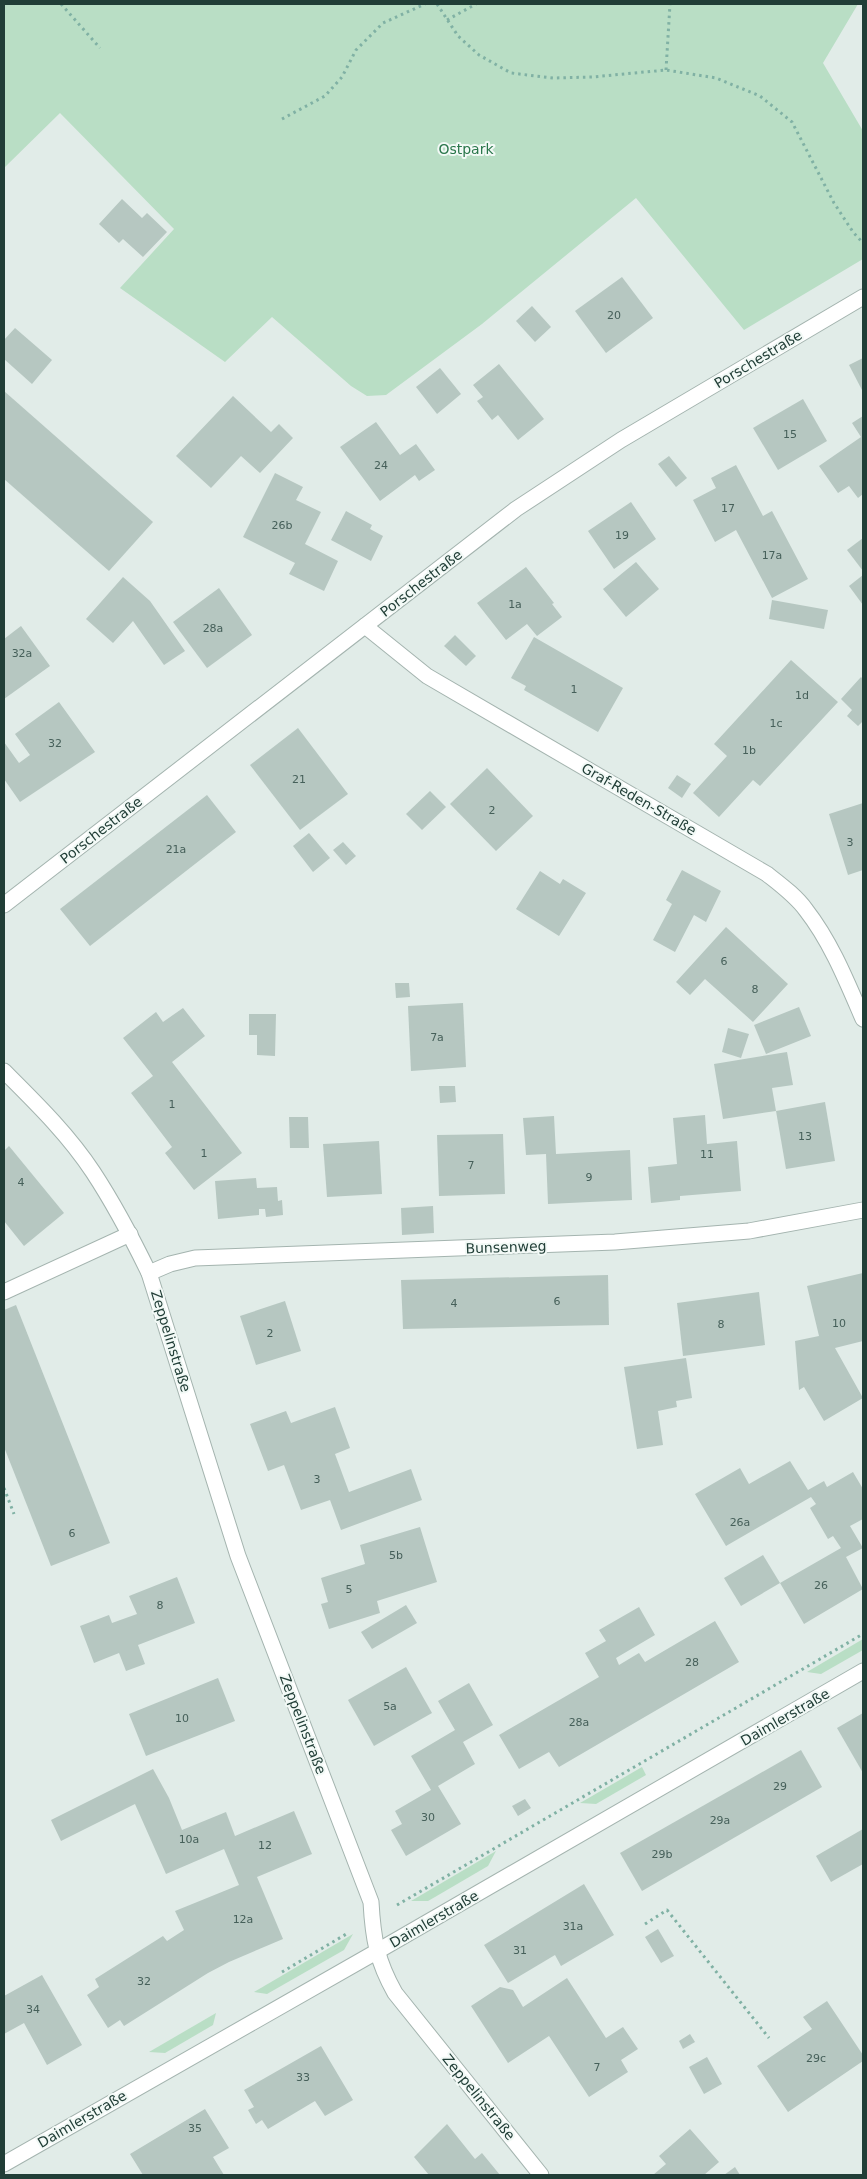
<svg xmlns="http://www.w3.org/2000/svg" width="867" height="2179" font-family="'DejaVu Sans',sans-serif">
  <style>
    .green { fill: #b9dec5 }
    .building { fill: #b6c7c1 }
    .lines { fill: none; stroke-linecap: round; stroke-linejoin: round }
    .service-casing { stroke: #a4b4af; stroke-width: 17 }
    .minor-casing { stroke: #a4b4af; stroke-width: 17 }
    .tertiary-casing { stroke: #a4b4af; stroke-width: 17 }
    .path { stroke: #80b1a4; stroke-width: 3; stroke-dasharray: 2.5 4; stroke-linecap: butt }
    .service { stroke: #fff; stroke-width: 15 }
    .minor { stroke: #fff; stroke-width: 15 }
    .tertiary { stroke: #fff; stroke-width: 15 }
    .labels { text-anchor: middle; stroke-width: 4; stroke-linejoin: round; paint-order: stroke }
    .number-label { font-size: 11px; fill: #46605a }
    .park-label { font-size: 14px; fill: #29764a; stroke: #f2f9f6 }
    .street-label { font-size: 14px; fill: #213e37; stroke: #f2f9f6 }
  </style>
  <rect width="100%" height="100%" fill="#e1ece8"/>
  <g class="green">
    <polygon points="4,4 858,4 823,63 863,131 863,259 744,330 636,198 482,324 386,395 367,396 351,386 272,317 225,362 120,288 174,229 60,113 4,168"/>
    <polygon points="863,1639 863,1650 821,1674 807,1672"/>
    <polygon points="642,1767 646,1775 596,1804 580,1803"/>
    <polygon points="496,1851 488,1866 435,1897 428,1901 411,1901"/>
    <polygon points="353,1934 344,1950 267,1994 254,1992"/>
    <polygon points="216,2013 213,2025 165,2053 149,2052"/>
  </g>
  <g class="building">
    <polygon points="122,199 142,218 147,213 167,232 143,257 123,239 119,243 99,224"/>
    <polygon points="622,277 653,318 606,353 575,311"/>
    <polygon points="532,306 551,327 535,342 516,321"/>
    <polygon points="15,328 52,360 32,384 4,359 4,340"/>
    <polygon points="863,358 863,392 849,365"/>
    <polygon points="499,364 544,419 518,440 498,415 492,420 477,401 483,397 473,385"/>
    <polygon points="440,368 461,394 437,414 416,387"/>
    <polygon points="4,391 153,522 109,571 4,479"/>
    <polygon points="233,396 271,432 279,424 293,438 260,473 241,456 211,488 176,456"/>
    <polygon points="803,399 827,441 778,470 753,428"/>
    <polygon points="863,416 863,494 858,498 849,486 838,493 819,466 861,437 852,423"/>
    <polygon points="376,422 400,455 416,444 435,470 419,481 415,475 380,501 340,447"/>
    <polygon points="669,456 687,478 676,487 658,464"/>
    <polygon points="736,465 763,516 772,511 808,579 772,598 736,530 715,542 693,500 716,488 711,478"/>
    <polygon points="275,473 303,487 296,500 321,512 305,544 338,561 324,591 289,574 295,563 243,537"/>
    <polygon points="631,502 656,539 614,569 588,531"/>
    <polygon points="346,511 372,525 370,529 383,536 371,561 331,540"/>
    <polygon points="863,538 863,571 847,550"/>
    <polygon points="636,562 659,589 626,617 603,589"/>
    <polygon points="526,567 554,603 552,604 562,617 537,636 527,624 506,640 477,603"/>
    <polygon points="863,575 863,605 849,586"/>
    <polygon points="123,577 150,601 185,651 164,665 133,621 113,643 86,619"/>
    <polygon points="219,588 252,635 207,668 173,622"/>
    <polygon points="772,600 828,610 824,629 769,619"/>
    <polygon points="21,626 50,666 4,699 4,639"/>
    <polygon points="455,635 476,656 466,666 444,646"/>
    <polygon points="534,637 623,688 598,732 524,690 526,686 511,678"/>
    <polygon points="791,660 838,702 760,786 753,780 719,817 693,793 727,756 714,744"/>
    <polygon points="861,677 863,679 863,721 858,726 847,716 852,710 841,699"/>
    <polygon points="59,702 95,752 20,802 4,779 4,742 19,763 30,755 15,734"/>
    <polygon points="298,728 348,794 300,830 250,765"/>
    <polygon points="487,768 533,816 496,851 450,804"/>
    <polygon points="677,775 691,784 682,798 668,788"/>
    <polygon points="430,791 446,807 422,830 406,814"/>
    <polygon points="207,795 236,832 90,946 60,909"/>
    <polygon points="863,803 863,870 848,875 829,814"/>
    <polygon points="309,833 330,858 313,872 293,846"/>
    <polygon points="343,842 356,856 346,865 333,850"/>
    <polygon points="682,870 721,891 706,922 694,915 675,952 653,940 672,904 666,900"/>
    <polygon points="540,871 560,884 563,879 586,893 559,936 516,909"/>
    <polygon points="726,927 788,984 753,1022 705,979 690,995 676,982"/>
    <polygon points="395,983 409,983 410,997 396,998"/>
    <polygon points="463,1003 466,1067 411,1071 408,1006"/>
    <polygon points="799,1007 811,1036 766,1054 754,1025"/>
    <polygon points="183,1008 205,1036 172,1062 242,1153 194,1190 165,1153 172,1147 131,1093 153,1076 123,1038 156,1012 163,1022"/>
    <polygon points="249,1014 276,1014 275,1056 257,1055 257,1035 249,1035"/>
    <polygon points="728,1028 749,1034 741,1058 722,1052"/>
    <polygon points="787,1052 793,1085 772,1088 776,1111 723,1119 714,1064"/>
    <polygon points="439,1086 455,1086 456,1102 440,1103"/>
    <polygon points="825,1102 835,1161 786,1169 776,1111"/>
    <polygon points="705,1115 707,1144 737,1141 741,1191 680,1196 680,1200 651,1203 648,1167 677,1164 673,1118"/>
    <polygon points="554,1116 556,1154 630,1150 632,1200 548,1204 546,1154 526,1155 523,1118"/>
    <polygon points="289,1117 308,1117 309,1148 290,1148"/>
    <polygon points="503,1134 505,1194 439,1196 437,1135"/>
    <polygon points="379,1141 382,1194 327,1197 323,1144"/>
    <polygon points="9,1146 64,1213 24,1246 4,1221 4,1151"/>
    <polygon points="256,1178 257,1188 277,1187 278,1201 282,1200 283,1215 266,1217 265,1209 259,1209 259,1215 218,1219 215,1181"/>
    <polygon points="433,1206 434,1233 402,1235 401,1208"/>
    <polygon points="863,1273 863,1341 835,1348 863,1398 824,1421 804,1387 799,1390 795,1341 819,1336 807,1286"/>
    <polygon points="608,1275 609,1325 403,1329 401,1280"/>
    <polygon points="759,1292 765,1345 683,1356 677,1303"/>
    <polygon points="285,1301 301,1351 256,1365 240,1316"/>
    <polygon points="16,1305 110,1543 51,1566 4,1447 4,1310"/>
    <polygon points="686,1358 692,1398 676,1401 677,1407 658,1411 663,1445 637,1449 624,1367"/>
    <polygon points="335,1407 350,1448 335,1454 349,1492 411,1469 422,1500 341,1530 330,1500 301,1510 284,1465 268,1471 250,1424 286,1411 291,1423"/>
    <polygon points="790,1461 808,1490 824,1481 827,1487 853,1472 863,1489 863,1519 850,1526 863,1548 846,1557 863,1589 804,1624 780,1583 841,1548 833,1536 828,1539 810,1508 816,1504 811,1497 726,1546 695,1494 740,1468 749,1484"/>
    <polygon points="420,1527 437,1582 377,1601 380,1613 329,1629 321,1604 328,1602 321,1578 365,1564 360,1545"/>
    <polygon points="763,1555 780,1583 741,1606 724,1578"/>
    <polygon points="177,1577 195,1623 138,1645 145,1664 126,1671 119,1653 94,1663 80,1626 109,1615 112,1623 137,1614 129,1596"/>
    <polygon points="406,1605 417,1623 372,1649 361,1632"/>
    <polygon points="639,1607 655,1635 616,1658 619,1665 639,1653 645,1662 715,1621 739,1662 559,1767 549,1752 519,1769 499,1735 599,1677 585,1653 606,1641 599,1630"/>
    <polygon points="406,1667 432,1713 374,1746 348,1700"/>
    <polygon points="218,1678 235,1721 146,1756 129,1714"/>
    <polygon points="469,1683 493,1725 463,1742 475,1764 438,1786 461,1824 406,1856 391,1830 402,1824 395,1811 431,1790 411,1756 455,1730 438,1701"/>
    <polygon points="863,1713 863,1773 837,1728"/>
    <polygon points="801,1750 822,1787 642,1891 620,1853"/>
    <polygon points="153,1769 169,1798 182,1830 226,1812 235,1836 294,1811 312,1854 257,1877 283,1939 229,1962 208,1973 124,2026 120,2020 108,2028 87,1995 99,1987 95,1979 163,1936 167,1941 184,1930 175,1911 239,1885 224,1849 166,1874 135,1804 61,1841 51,1820"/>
    <polygon points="525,1799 531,1808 518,1816 512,1806"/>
    <polygon points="863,1829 863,1864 831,1882 816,1856"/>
    <polygon points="584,1884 614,1935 561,1966 555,1955 508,1983 484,1945"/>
    <polygon points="658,1929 674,1956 661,1963 645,1937"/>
    <polygon points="42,1975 82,2045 47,2065 24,2023 4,2034 4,1996"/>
    <polygon points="567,1978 606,2038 623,2027 638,2049 621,2060 628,2072 589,2097 549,2036 508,2063 471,2006 500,1987 513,1990 523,2007"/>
    <polygon points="827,2001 863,2055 863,2061 788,2112 757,2066 812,2029 803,2017"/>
    <polygon points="690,2034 695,2042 683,2049 679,2041"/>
    <polygon points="321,2046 353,2100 325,2116 315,2101 268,2129 262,2120 256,2124 248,2110 254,2107 244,2090"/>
    <polygon points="707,2057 722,2084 704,2094 689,2067"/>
    <polygon points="205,2109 229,2148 213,2157 224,2175 143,2175 130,2154"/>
    <polygon points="447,2124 475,2159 482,2153 500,2175 429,2175 414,2157"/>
    <polygon points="690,2129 719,2162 704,2175 653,2175 666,2164 659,2156"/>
    <polygon points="735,2167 740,2175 724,2175"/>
  </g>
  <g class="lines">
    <g class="service-casing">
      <polyline id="service" points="4,1292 130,1234"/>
    </g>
    <g class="minor-casing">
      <g id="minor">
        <path d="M365,626L427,676L767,874C781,885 796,896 806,910C831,942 847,982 863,1019"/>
        <polyline points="4,905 516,509 621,440 863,297"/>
        <path d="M4,1071C35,1102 68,1134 93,1172C114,1204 132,1238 149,1273L238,1556L371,1902C373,1939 377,1961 395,1993L541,2175"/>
        <polyline points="149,1273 170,1264 195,1258 615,1242 749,1231 863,1210"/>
      </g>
    </g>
    <g class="tertiary-casing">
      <polyline id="tertiary" points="4,2164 376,1952 863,1671"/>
    </g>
    <g class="path">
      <polyline points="61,4 100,48"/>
      <polyline points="437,4 458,36 479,55 511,73 553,78 592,77 666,70 716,78 760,96 792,122 834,203 853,232 863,243"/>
      <polyline points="447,20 476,4"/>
      <polyline points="666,70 670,4"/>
      <polyline points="282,119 325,96 342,77 356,50 383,23 425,4"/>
      <polyline points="4,1488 14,1514"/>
      <polyline points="397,1905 863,1634"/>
      <polyline points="645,1924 667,1910 769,2038"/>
      <polyline points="282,1972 348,1933"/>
    </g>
    <use href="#service" class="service"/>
    <use href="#minor" class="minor"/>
    <use href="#tertiary" class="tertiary"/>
  </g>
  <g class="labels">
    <g class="number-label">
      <text x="614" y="319">20</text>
      <text x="790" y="438">15</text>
      <text x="381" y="469">24</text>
      <text x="728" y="512">17</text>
      <text x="282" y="529">26b</text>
      <text x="622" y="539">19</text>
      <text x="772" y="559">17a</text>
      <text x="515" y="608">1a</text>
      <text x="213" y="632">28a</text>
      <text x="22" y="657">32a</text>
      <text x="574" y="693">1</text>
      <text x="802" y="699">1d</text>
      <text x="776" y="727">1c</text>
      <text x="55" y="747">32</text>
      <text x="749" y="754">1b</text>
      <text x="299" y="783">21</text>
      <text x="492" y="814">2</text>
      <text x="850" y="846">3</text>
      <text x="176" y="853">21a</text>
      <text x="724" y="965">6</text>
      <text x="755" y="993">8</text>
      <text x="437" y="1041">7a</text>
      <text x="172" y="1108">1</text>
      <text x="805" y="1140">13</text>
      <text x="204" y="1157">1</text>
      <text x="707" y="1158">11</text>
      <text x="471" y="1169">7</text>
      <text x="589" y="1181">9</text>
      <text x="21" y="1186">4</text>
      <text x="557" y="1305">6</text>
      <text x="454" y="1307">4</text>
      <text x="839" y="1327">10</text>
      <text x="721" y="1328">8</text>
      <text x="270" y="1337">2</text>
      <text x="317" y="1483">3</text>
      <text x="740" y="1526">26a</text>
      <text x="72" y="1537">6</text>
      <text x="396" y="1559">5b</text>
      <text x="821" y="1589">26</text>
      <text x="349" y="1593">5</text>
      <text x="160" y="1609">8</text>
      <text x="692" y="1666">28</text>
      <text x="390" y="1710">5a</text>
      <text x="182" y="1722">10</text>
      <text x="579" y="1726">28a</text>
      <text x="780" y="1790">29</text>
      <text x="428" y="1821">30</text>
      <text x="720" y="1824">29a</text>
      <text x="189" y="1843">10a</text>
      <text x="265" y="1849">12</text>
      <text x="662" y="1858">29b</text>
      <text x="243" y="1923">12a</text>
      <text x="573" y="1930">31a</text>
      <text x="520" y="1954">31</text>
      <text x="144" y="1985">32</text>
      <text x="33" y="2013">34</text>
      <text x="816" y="2062">29c</text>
      <text x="597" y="2071">7</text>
      <text x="303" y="2081">33</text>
      <text x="195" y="2132">35</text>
    </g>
    <g class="park-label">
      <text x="466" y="154">Ostpark</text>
    </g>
    <g class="street-label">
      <text transform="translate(758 359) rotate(-31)" y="5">Porschestraße</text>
      <text transform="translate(421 583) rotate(-38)" y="5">Porschestraße</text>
      <text transform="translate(639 799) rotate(30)" y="5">Graf-Reden-Straße</text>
      <text transform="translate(101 830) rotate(-38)" y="5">Porschestraße</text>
      <text transform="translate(506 1247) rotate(-2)" y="5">Bunsenweg</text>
      <text transform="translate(171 1341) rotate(73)" y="5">Zeppelinstraße</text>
      <text transform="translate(785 1717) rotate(-30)" y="5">Daimlerstraße</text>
      <text transform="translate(303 1724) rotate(69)" y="5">Zeppelinstraße</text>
      <text transform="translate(434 1919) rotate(-30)" y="5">Daimlerstraße</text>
      <text transform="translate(479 2097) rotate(51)" y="5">Zeppelinstraße</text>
      <text transform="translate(82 2119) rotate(-30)" y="5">Daimlerstraße</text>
    </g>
  </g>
  <rect width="867" height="2179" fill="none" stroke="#213e37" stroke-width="10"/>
</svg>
